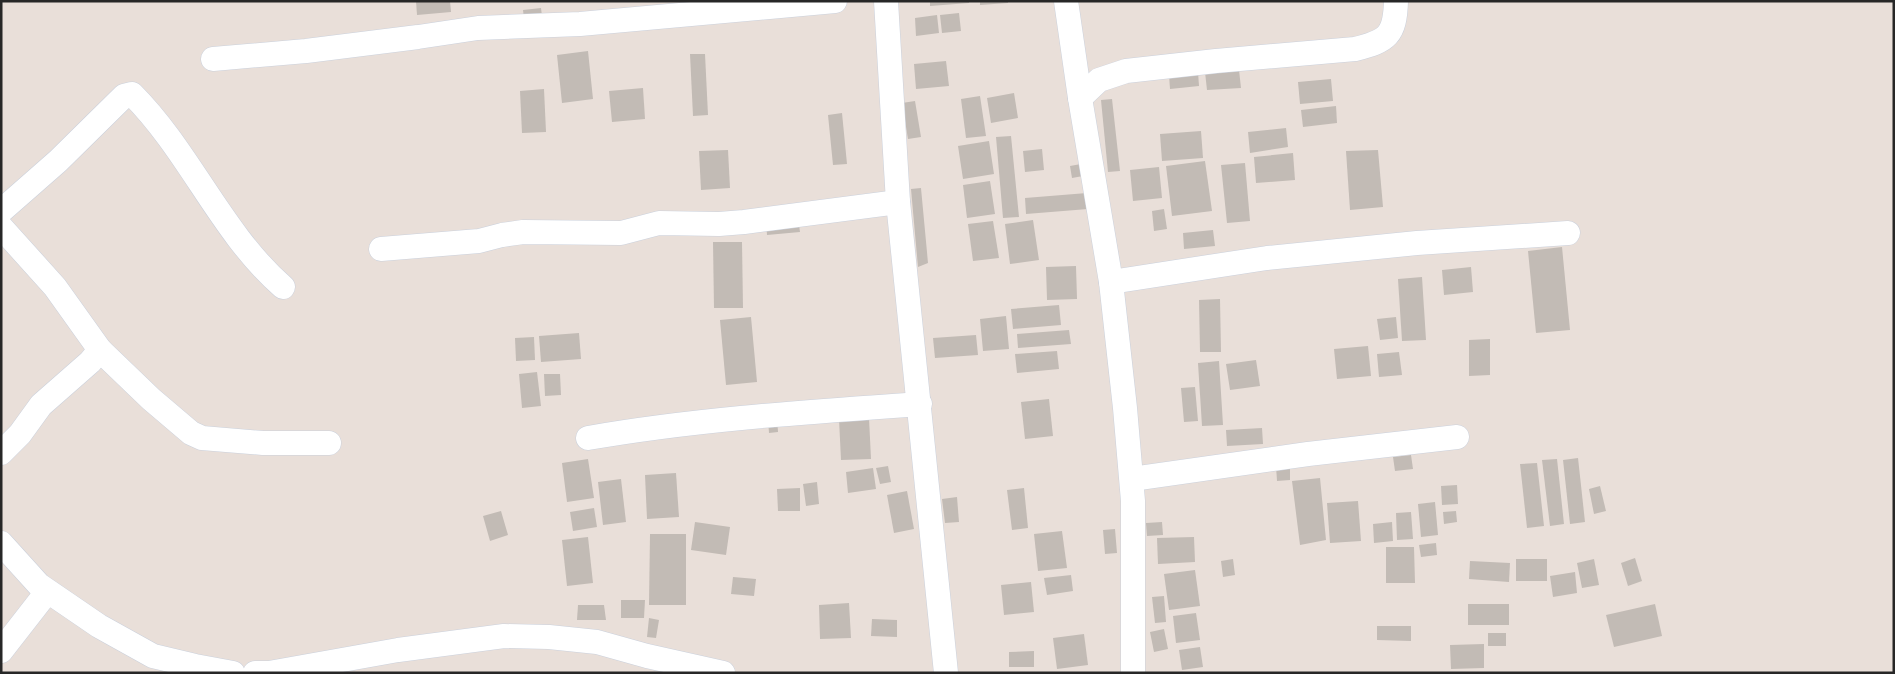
<svg xmlns="http://www.w3.org/2000/svg" width="1895" height="674" font-family="'Archivo Narrow',sans-serif">
  <style>
    .building { fill: #c2bbb5 }
    .lines { fill: none; stroke-linecap: round; stroke-linejoin: round }
    .minor-casing { stroke: #cbd1dc; stroke-width: 25 }
    .minor { stroke: #fff; stroke-width: 24 }
  </style>
  <rect width="100%" height="100%" fill="#e9dfd9"/>
  <g class="building">
    <polygon points="416,1 450,1 451,12 417,15"/>
    <polygon points="930,1 969,1 969,3 930,6"/>
    <polygon points="980,1 1008,1 1008,3 980,5"/>
    <polygon points="541,8 543,24 525,26 523,10"/>
    <polygon points="959,13 961,31 942,33 940,15"/>
    <polygon points="937,15 939,33 916,36 915,18"/>
    <polygon points="588,51 593,99 562,103 557,55"/>
    <polygon points="690,54 705,54 708,115 693,116"/>
    <polygon points="946,61 949,86 916,89 914,64"/>
    <polygon points="1239,70 1241,88 1207,90 1205,72"/>
    <polygon points="1198,72 1199,86 1170,89 1169,75"/>
    <polygon points="1331,79 1333,101 1300,104 1298,82"/>
    <polygon points="643,88 645,119 612,122 609,91"/>
    <polygon points="544,89 546,132 522,133 520,91"/>
    <polygon points="1014,93 1018,118 991,123 987,98"/>
    <polygon points="980,96 986,136 966,138 961,99"/>
    <polygon points="1112,99 1120,171 1108,172 1101,100"/>
    <polygon points="915,101 921,137 908,139 902,103"/>
    <polygon points="1336,106 1337,123 1303,127 1301,110"/>
    <polygon points="842,113 847,164 833,165 828,115"/>
    <polygon points="1286,128 1288,147 1250,153 1248,132"/>
    <polygon points="1201,131 1203,158 1162,161 1160,134"/>
    <polygon points="1011,136 1019,217 1003,218 996,137"/>
    <polygon points="989,141 994,174 963,179 958,146"/>
    <polygon points="1042,149 1044,170 1025,172 1023,151"/>
    <polygon points="728,150 730,188 701,190 699,151"/>
    <polygon points="1378,150 1383,207 1350,210 1346,151"/>
    <polygon points="1293,153 1295,180 1256,183 1254,157"/>
    <polygon points="1205,161 1212,211 1172,216 1166,166"/>
    <polygon points="1245,163 1250,221 1227,223 1221,165"/>
    <polygon points="1081,164 1083,176 1072,178 1070,166"/>
    <polygon points="1159,167 1162,198 1133,201 1130,170"/>
    <polygon points="990,181 995,214 967,218 963,185"/>
    <polygon points="921,188 928,263 918,267 911,189"/>
    <polygon points="1087,193 1088,209 1026,214 1025,198"/>
    <polygon points="1164,209 1167,229 1154,231 1152,211"/>
    <polygon points="798,218 800,232 767,235 766,222"/>
    <polygon points="1033,220 1039,260 1010,264 1005,224"/>
    <polygon points="993,221 999,258 973,261 968,224"/>
    <polygon points="1213,230 1215,246 1184,249 1183,233"/>
    <polygon points="713,242 742,242 743,308 714,308"/>
    <polygon points="1562,247 1570,330 1536,333 1528,251"/>
    <polygon points="1076,266 1077,299 1047,300 1046,267"/>
    <polygon points="1471,267 1473,292 1444,295 1442,270"/>
    <polygon points="1422,277 1426,340 1402,341 1398,279"/>
    <polygon points="1220,299 1221,352 1200,352 1199,300"/>
    <polygon points="1059,305 1061,325 1013,329 1011,309"/>
    <polygon points="1006,316 1009,349 983,351 980,319"/>
    <polygon points="751,317 757,382 726,385 720,320"/>
    <polygon points="1396,317 1398,338 1380,340 1377,319"/>
    <polygon points="1069,330 1071,344 1018,348 1017,334"/>
    <polygon points="579,333 581,359 541,362 539,336"/>
    <polygon points="976,335 978,355 935,358 933,338"/>
    <polygon points="534,337 535,360 516,361 515,338"/>
    <polygon points="1490,339 1490,375 1469,376 1469,340"/>
    <polygon points="1368,346 1371,376 1337,379 1334,349"/>
    <polygon points="1057,351 1059,369 1017,373 1015,354"/>
    <polygon points="1399,352 1402,375 1379,377 1377,354"/>
    <polygon points="1256,360 1260,386 1230,390 1226,364"/>
    <polygon points="1219,361 1223,425 1202,426 1198,363"/>
    <polygon points="537,372 541,406 522,408 519,374"/>
    <polygon points="544,374 560,374 561,395 545,396"/>
    <polygon points="1195,387 1198,421 1184,422 1181,388"/>
    <polygon points="1049,399 1053,436 1025,439 1021,402"/>
    <polygon points="777,418 778,432 769,433 768,419"/>
    <polygon points="869,418 871,459 841,460 839,419"/>
    <polygon points="1262,428 1263,444 1227,446 1226,430"/>
    <polygon points="1411,455 1413,469 1395,471 1393,457"/>
    <polygon points="1578,458 1585,522 1570,524 1563,460"/>
    <polygon points="588,459 594,498 567,502 562,463"/>
    <polygon points="1557,459 1564,524 1550,526 1542,460"/>
    <polygon points="1537,463 1544,526 1527,528 1520,464"/>
    <polygon points="1290,465 1290,480 1277,481 1276,466"/>
    <polygon points="888,466 891,482 880,484 876,468"/>
    <polygon points="873,468 876,489 848,493 846,472"/>
    <polygon points="676,473 679,517 647,519 645,475"/>
    <polygon points="1320,478 1326,540 1300,545 1292,481"/>
    <polygon points="621,479 626,522 603,525 598,482"/>
    <polygon points="817,482 819,504 806,506 803,484"/>
    <polygon points="1457,485 1458,504 1442,505 1441,486"/>
    <polygon points="1600,486 1606,511 1594,514 1589,489"/>
    <polygon points="800,488 800,511 778,511 777,489"/>
    <polygon points="1024,488 1028,528 1012,530 1007,490"/>
    <polygon points="907,491 914,529 894,533 887,495"/>
    <polygon points="957,497 959,522 945,523 942,499"/>
    <polygon points="1358,501 1361,541 1330,543 1327,503"/>
    <polygon points="1435,502 1438,535 1421,537 1418,504"/>
    <polygon points="594,508 597,527 573,531 570,512"/>
    <polygon points="501,511 508,535 490,541 483,516"/>
    <polygon points="1456,511 1457,522 1444,524 1443,512"/>
    <polygon points="1411,512 1413,539 1397,540 1396,513"/>
    <polygon points="695,522 730,527 726,555 691,550"/>
    <polygon points="1162,522 1163,535 1147,536 1146,523"/>
    <polygon points="1392,522 1393,541 1374,543 1373,524"/>
    <polygon points="1115,529 1117,553 1105,554 1103,530"/>
    <polygon points="1062,531 1067,568 1038,571 1034,534"/>
    <polygon points="650,534 686,534 686,605 649,605"/>
    <polygon points="588,537 593,583 567,586 562,540"/>
    <polygon points="1194,537 1195,562 1158,564 1157,538"/>
    <polygon points="1436,543 1437,555 1421,557 1419,545"/>
    <polygon points="1386,547 1414,547 1415,583 1386,583"/>
    <polygon points="1635,558 1642,581 1628,586 1621,563"/>
    <polygon points="1233,559 1235,575 1223,577 1221,561"/>
    <rect x="1516" y="559" width="31" height="22"/>
    <polygon points="1594,559 1599,585 1582,588 1577,563"/>
    <polygon points="1470,561 1510,563 1509,582 1469,579"/>
    <polygon points="1195,570 1200,606 1169,610 1164,574"/>
    <polygon points="1575,572 1577,593 1553,597 1550,576"/>
    <polygon points="1071,575 1073,591 1047,595 1044,578"/>
    <polygon points="733,577 756,579 754,596 731,594"/>
    <polygon points="1031,582 1034,612 1004,615 1001,585"/>
    <polygon points="1164,596 1166,622 1155,623 1152,597"/>
    <polygon points="621,600 645,600 644,618 621,618"/>
    <polygon points="849,603 851,638 820,639 819,605"/>
    <rect x="1468" y="604" width="41" height="21"/>
    <polygon points="1655,604 1662,636 1614,647 1606,615"/>
    <polygon points="578,605 604,605 606,620 577,620"/>
    <polygon points="1196,613 1200,640 1176,643 1173,616"/>
    <polygon points="649,618 659,620 656,638 647,637"/>
    <polygon points="872,619 897,620 897,637 871,636"/>
    <polygon points="1377,626 1411,626 1411,641 1377,640"/>
    <polygon points="1164,629 1168,649 1154,652 1150,632"/>
    <rect x="1488" y="633" width="18" height="13"/>
    <polygon points="1084,634 1088,665 1057,669 1053,638"/>
    <polygon points="1484,644 1484,668 1451,669 1450,645"/>
    <polygon points="1200,647 1203,667 1182,670 1179,650"/>
    <polygon points="1034,651 1034,667 1009,667 1009,652"/>
  </g>
  <g class="lines">
    <g class="minor-casing">
      <g id="minor">
        <polyline points="886,1 898,202 946,673"/>
        <polyline points="1066,1 1080,98 1111,282 1125,408 1133,501 1133,673"/>
        <polyline points="213,59 306,51 418,37 478,28 580,24 835,1"/>
        <path d="M1080,98L1099,80L1126,71L1216,61L1355,49C1387,41 1395,36 1396,1"/>
        <path d="M1,211L58,161L124,96L132,94C190,152 221,233 283,287"/>
        <polyline points="1,227 55,287 100,350 151,399 191,433 202,438 263,443 329,443"/>
        <polyline points="381,249 479,241 502,235 523,232 621,233 659,223 719,224 744,222 898,202"/>
        <polyline points="1111,282 1267,258 1417,243 1568,233"/>
        <path d="M588,438C697,419 808,412 920,404"/>
        <polyline points="1,453 20,434 41,405 90,362 100,350"/>
        <polyline points="1132,479 1308,454 1457,437"/>
        <polyline points="1,543 39,585 99,626 153,656 195,666 233,673"/>
        <polyline points="1,651 47,592"/>
        <polyline points="255,673 269,673 398,650 504,636 549,637 597,642 647,656 723,673"/>
      </g>
    </g>
    <use href="#minor" class="minor"/>
  </g>
  <rect width="1895" height="674" fill="none" stroke="#272727" stroke-width="5"/>
</svg>
